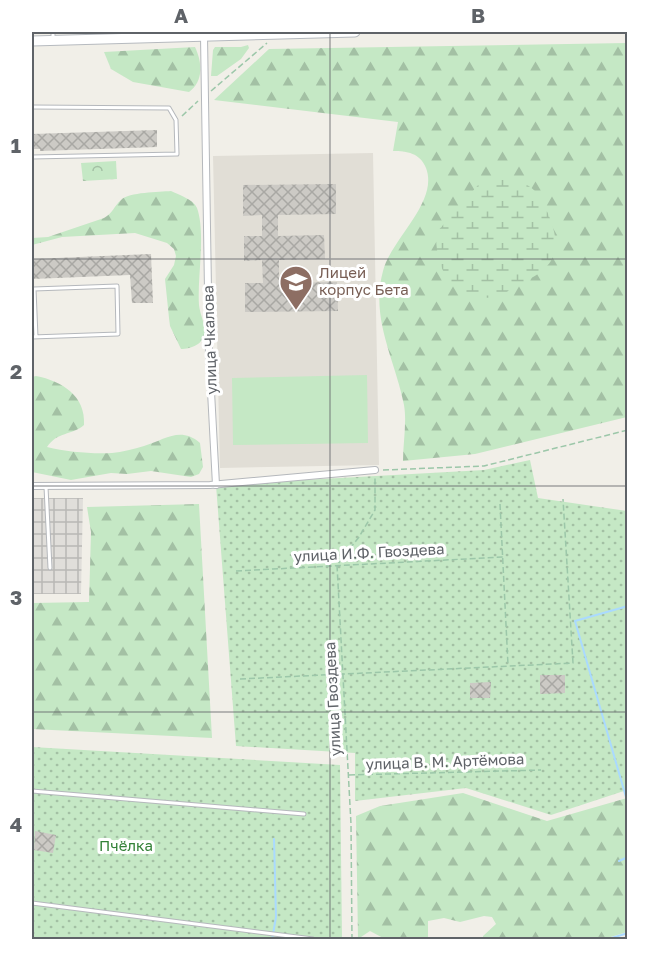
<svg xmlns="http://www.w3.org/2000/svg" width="659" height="971" font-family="'Golos Text',sans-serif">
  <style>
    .industrial { fill: url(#industrial-grid) }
    .education { fill: #e1ded6 }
    .grass { fill: url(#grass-dots) }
    .forest { fill: url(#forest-firs) }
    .wetland { fill: url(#wetland-marsh) }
    .park { fill: url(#park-crowns) }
    .pitch { fill: #c5e8c5 }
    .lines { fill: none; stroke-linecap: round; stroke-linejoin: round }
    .stream { stroke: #aadaff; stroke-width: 2 }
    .building { fill: url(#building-cross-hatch) }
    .lane-casing { stroke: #b5b8bc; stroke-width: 5 }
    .street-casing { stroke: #b5b8bc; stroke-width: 8 }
    .secondary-casing { stroke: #b6babf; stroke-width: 11 }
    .path { stroke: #9cc7a9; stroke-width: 1.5; stroke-dasharray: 6 3; stroke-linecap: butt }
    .lane { stroke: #fff; stroke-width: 3 }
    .street { stroke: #fff; stroke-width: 6 }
    .secondary { stroke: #fff; stroke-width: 9 }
    .grid { fill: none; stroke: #5f6368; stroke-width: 1.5; stroke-opacity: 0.55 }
    .labels { text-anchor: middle; stroke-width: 6; stroke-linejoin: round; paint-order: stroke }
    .education-label { font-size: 15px; fill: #785e54; stroke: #fff; text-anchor: start }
    .street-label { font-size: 15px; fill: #5f6368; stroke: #fff }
    .park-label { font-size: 15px; fill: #348238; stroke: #fff }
    .neatline { fill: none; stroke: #5f6368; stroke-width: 2 }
    .grid-label { font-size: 20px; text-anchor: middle; font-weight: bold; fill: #5f6368 }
  </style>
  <defs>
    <pattern id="industrial-grid" width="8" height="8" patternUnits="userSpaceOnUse" patternTransform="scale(1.5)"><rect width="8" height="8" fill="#e0deda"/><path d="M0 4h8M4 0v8" fill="none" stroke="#b9b8b5"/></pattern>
    <pattern id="grass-dots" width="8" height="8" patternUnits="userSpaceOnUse" patternTransform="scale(1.5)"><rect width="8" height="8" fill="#c5e8c5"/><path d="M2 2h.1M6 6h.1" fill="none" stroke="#a3c0a4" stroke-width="1.8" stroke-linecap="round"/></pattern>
    <pattern id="forest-firs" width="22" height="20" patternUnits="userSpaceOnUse" patternTransform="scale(1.5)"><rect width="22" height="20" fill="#c5e8c5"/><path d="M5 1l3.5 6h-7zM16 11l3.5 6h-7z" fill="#a3c0a4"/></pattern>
    <pattern id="wetland-marsh" width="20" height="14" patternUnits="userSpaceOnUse" patternTransform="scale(1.5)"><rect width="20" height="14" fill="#c5e8c5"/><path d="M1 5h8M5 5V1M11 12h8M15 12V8" fill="none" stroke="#a3c0a4"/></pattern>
    <pattern id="park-crowns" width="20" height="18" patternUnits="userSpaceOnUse" patternTransform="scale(1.5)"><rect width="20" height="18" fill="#c5e8c5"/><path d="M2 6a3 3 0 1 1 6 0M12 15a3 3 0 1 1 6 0" fill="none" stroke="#a3c0a4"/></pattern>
    <pattern id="building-cross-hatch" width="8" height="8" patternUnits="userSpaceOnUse" patternTransform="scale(1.5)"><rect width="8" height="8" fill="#cccac5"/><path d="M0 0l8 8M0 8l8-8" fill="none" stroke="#a9a8a4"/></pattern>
  </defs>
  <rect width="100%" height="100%" fill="#f1efe8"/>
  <polygon class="industrial" points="32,498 83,498 81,594 32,594"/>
  <polygon class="education" points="373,153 379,465 220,468 213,156"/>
  <g class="grass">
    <polygon points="530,460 538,498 627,511 627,790 551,815 466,788 355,801 355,753 236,746 216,485 484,470"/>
    <polygon points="32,747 340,765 342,939 32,939"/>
  </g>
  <g class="forest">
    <path d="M627,43V417L475,454L403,461C403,443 407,423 404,405C395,359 370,319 383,271C391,239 439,202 426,168C420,153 407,151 393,151L398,122L214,100L269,49Z"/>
    <polygon points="248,45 249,48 241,59 217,76 211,76 213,50 215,47 241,47"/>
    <path d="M195,47C202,62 204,81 189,92L133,82L111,69L104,52Z"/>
    <path d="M171,191C179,195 193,199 197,208C206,233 197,278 199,305C200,314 205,324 205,332C204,344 191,349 181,349L170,326L169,318L165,279L174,265L176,256L174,249L167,243L135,233L62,237L32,245V238L48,237L104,218C113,213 114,206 121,200C129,192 159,192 171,191Z"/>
    <path d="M36,376C62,381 86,396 84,425C71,436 58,431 47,447C67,452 91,454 112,453C122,452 134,449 144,446C165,440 180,426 200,443L203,467L199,474L191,477L151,471L127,474L111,473L71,480L32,472V377Z"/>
    <polygon points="199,504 212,738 32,729 32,603 89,602 91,532 87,507"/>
    <polygon points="463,793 547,821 627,798 627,932 604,939 483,939 483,936 496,924 492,917 484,916 460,922 444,918 428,921 428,939 385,939 370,931 358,939 356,816 380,806"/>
  </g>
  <path class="wetland" d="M496,179C520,179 536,184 546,209C551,220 557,235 555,248C554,266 536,276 522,283C514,287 506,293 498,296C489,299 480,298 471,295C443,284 436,261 436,233L479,184Z"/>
  <polygon class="park" points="116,161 117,179 83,181 81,163"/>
  <polygon class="pitch" points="367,375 368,443 233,445 232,378"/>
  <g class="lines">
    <g class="stream">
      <polyline points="628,606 575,621 628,804"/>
      <polyline points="619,861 628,857"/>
      <polyline points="272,940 276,917 274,839"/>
      <polyline points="605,940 628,933"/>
    </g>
  </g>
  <g class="building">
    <polygon points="157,130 157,147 40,151 40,149 32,149 32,134"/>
    <polygon points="336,184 336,214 278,215 278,236 324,235 325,259 279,260 279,283 337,282 338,311 245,312 245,283 263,283 262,260 244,261 244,236 262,236 262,215 243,216 243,185"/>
    <polygon points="151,254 153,303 132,303 130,275 32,279 32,259"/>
    <polygon points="540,675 565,675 565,693 540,694"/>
    <polygon points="491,682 490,698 470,698 470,683"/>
    <polygon points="35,831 56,835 53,853 34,850"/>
  </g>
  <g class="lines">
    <g class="lane-casing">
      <g id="lane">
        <polyline points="53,32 53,39"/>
        <polyline points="32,107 169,108 176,120 177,154 32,157"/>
        <polyline points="32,337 118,334 117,286 34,289 36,337"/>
        <polyline points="46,487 50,568"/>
        <polyline points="32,791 304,814"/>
        <polyline points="32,903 313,939"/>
      </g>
    </g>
    <g class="street-casing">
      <g id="street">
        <polyline points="204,36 209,354 216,485"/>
        <polyline points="32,486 210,485 375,470"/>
      </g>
    </g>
    <g class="secondary-casing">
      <polyline id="secondary" points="32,41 355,32"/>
    </g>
    <g class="path">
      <polyline points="211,91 267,43"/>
      <polyline points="182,116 198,101"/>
      <polyline points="383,470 484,466 628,430"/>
      <polyline points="500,504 508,665"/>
      <polyline points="236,571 503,557"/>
      <polyline points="240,679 573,663 563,499"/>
      <polyline points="349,775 541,770"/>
      <polyline points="352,940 351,824 337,565 359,537 375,510 375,476"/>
    </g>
    <use href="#lane" class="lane"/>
    <use href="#street" class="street"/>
    <use href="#secondary" class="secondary"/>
  </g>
  <path class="grid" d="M330,32V940M32,259H628M32,486H628M32,712H628"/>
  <defs>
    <g id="school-pin" transform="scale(1.725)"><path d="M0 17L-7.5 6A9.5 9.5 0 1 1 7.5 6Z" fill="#8d6e63" stroke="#fff"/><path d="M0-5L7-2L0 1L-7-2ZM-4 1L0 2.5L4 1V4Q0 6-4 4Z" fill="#fff"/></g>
  </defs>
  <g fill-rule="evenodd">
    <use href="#school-pin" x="296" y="282"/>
  </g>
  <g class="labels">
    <g class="education-label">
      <text x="319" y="278">Лицей<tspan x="319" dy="17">корпус Бета</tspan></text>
    </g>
    <g class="street-label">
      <text transform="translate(210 340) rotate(-92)" y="5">улица Чкалова</text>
      <text transform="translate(369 553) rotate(-3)" y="5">улица И.Ф. Гвоздева</text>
      <text transform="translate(333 699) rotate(-93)" y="5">улица Гвоздева</text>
      <text transform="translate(445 762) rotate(-2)" y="5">улица В. М. Артёмова</text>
    </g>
    <g class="park-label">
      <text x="126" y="851">Пчёлка</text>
    </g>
  </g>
  <rect width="659" height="971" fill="none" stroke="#ffffff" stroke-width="66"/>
  <rect x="33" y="33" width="593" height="905" class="neatline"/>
  <g class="grid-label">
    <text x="181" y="23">A</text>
    <text x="478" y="23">B</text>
    <text x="16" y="153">1</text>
    <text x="16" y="379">2</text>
    <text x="16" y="605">3</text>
    <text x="16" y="832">4</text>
  </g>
</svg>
